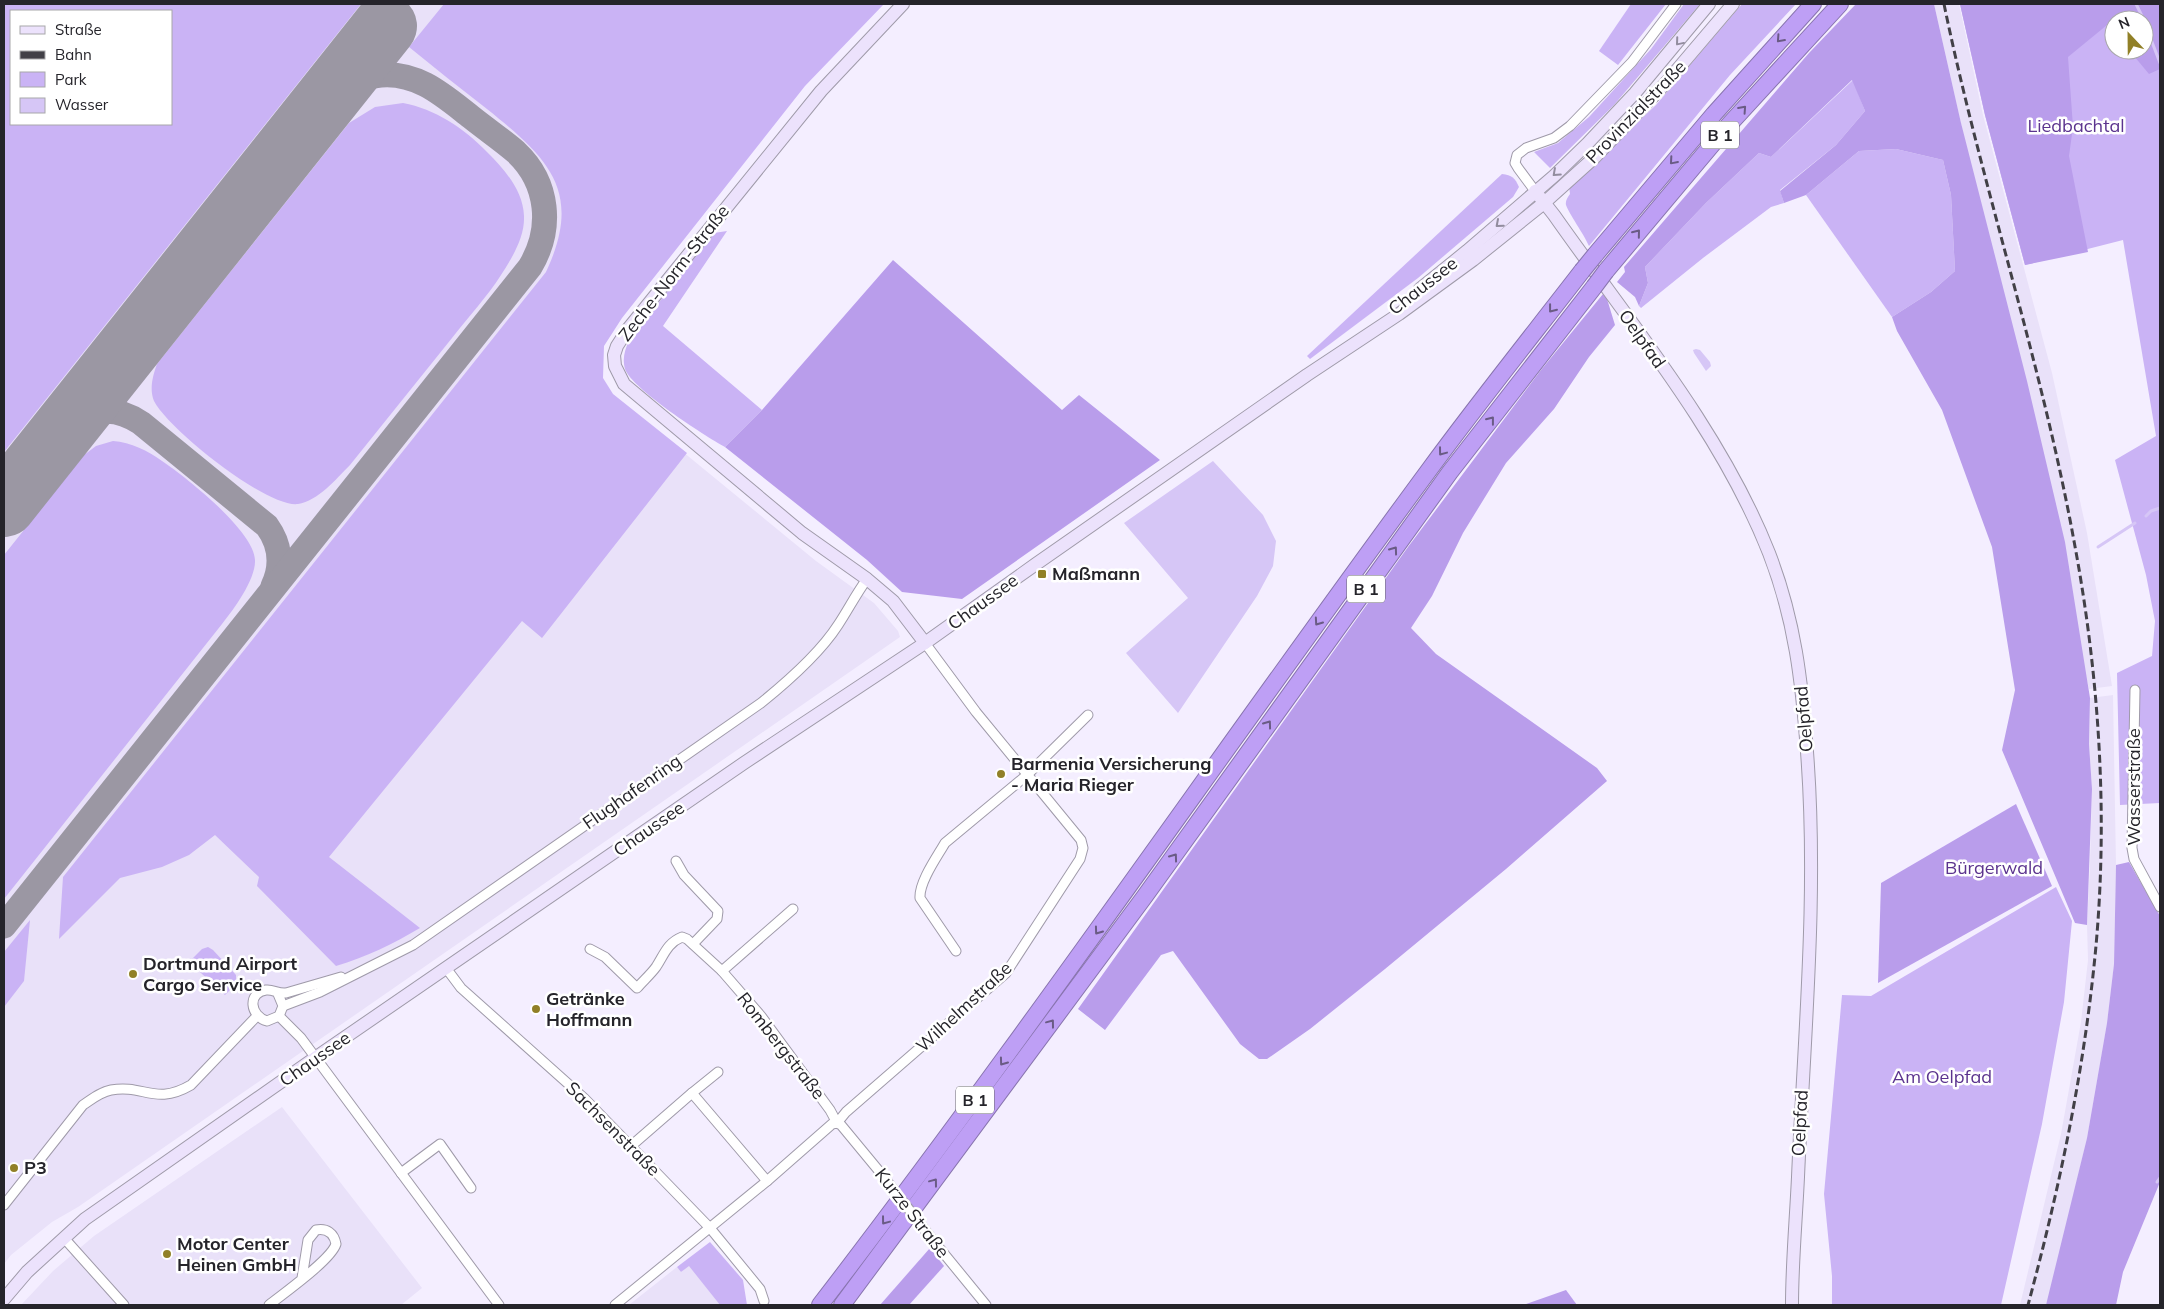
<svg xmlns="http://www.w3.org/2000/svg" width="2164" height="1309" font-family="Mulish,sans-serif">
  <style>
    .built { fill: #e9e1f9; fill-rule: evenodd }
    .green { fill: #cab3f5; fill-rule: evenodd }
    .forest { fill: #b99deb }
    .water { fill: #d6c6f6 }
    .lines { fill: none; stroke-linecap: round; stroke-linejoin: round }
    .stream { stroke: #d6c6f6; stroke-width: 3 }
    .taxiway { stroke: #9b97a3; stroke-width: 25 }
    .runway { stroke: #9b97a3; stroke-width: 64 }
    .street-casing { stroke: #9f9aa9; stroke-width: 11 }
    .secondary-casing { stroke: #9f9aa9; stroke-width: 14 }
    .highway-casing { stroke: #8874ae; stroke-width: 18 }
    .street { stroke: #fff; stroke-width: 9 }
    .secondary { stroke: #ece2fc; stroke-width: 12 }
    .highway { stroke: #be9ff5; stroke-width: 16 }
    .rail { stroke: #424047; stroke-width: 3; stroke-dasharray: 8 4; stroke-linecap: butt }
    .street-bridge-casing { stroke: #9f9aa9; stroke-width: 11; stroke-linecap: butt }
    .highway-bridge-casing { stroke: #8874ae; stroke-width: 18; stroke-linecap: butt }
    .street-bridge { stroke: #fff; stroke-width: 9 }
    .highway-bridge { stroke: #be9ff5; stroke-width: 16 }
    .oneway { stroke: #6a5b85 }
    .oneway2 { stroke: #928c9e }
    .poi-dot { fill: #918027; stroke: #fff; stroke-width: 2 }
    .labels { text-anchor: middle; stroke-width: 5; stroke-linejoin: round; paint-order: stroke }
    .shield { fill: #fff; stroke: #66666a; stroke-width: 1 }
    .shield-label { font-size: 16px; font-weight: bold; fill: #25242a }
    .street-label { font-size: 18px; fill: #25242a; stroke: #fff }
    .park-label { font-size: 18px; fill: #5b338e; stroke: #fff }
    .poi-label { font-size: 18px; font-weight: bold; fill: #25242a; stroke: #fff; text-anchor: start }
  </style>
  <rect width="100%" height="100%" fill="#f4eeff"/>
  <g class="built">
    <path d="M4,4H880L798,88L663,255L597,352L605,388L816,561L874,603L898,631L900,637L78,1207L52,1222L11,1255L4,1264ZM11,11H171V124H11Z"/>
    <polygon points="1934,4 1959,4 1983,115 2052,373 2087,533 2112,686 2089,689"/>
    <polygon points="2113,695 2116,865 2114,964 2107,1023 2087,1138 2052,1287 2046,1305 2020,1305 2061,1134 2081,1022 2088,960 2087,925 2090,865 2092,789 2089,744 2090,698"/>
    <polygon points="282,1107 422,1288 401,1305 21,1305 53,1271 94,1236"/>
    <polygon points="689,1265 720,1305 629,1305 677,1267 681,1272"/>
  </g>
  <g class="green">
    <path d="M4,4H361L4,452ZM11,11H171V124H11Z"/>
    <path d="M444,4H884L805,86L622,318L604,346L603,378L613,394L687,453L542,638L522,621L329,857L420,928C393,944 366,957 336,966L257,886L259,877L215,835L189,855L162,867L120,878L59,939L63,877L546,272C584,191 548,158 487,109C461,89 435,68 409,47Z"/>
    <polygon points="1631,4 1666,4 1618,65 1599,51"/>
    <polygon points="1684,4 1700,4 1614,105 1550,168 1534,152 1558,143 1589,117 1651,49"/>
    <path d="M1742,4H1796L1730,75L1589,246C1584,234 1569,214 1566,205C1565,201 1568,197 1570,194L1569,186L1656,105Z"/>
    <path d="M1960,4H2160V803L2120,805L2117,673L2152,656L2155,621L2146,575L2115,460L2156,436L2123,240L2025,265L1985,115ZM2114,20H2144V50H2114Z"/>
    <polygon points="1853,80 1865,111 1836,145 1780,190 1784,203 1771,207 1703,258 1641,308 1639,306 1648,283 1645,267 1706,203 1759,153 1771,157"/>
    <path d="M403,103C435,109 464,128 487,152C504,169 523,190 524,216C525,237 512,258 501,275C487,297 468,317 452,338C418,380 384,423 350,465C336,479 318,501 298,504C267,508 168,429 154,401C149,389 153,375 157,364L349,123L375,107Z"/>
    <polygon points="1896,149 1943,160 1951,195 1955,271 1931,292 1892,317 1806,195 1859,151"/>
    <path d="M1502,174C1512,175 1515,178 1519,187L1513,197L1418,278L1310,359L1307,356Z"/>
    <path d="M727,231L663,326L762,410L725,447C705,436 632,389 625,369C622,358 625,350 629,340L714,233Z"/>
    <path d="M113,441C131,442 148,451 162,461C186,477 254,531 255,560C256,579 234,609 222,624L4,899V555L84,455L96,446Z"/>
    <polygon points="2056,887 2072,921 2064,1002 2042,1124 2001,1305 1832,1305 1832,1276 1824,1194 1842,995 1871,996"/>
    <polygon points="30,920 24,981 4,1007 4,952"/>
    <polygon points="208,947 213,950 236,975 236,984 225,995 189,962 202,949"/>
    <polygon points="710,1242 743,1280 747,1305 720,1305 689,1266 681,1272 677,1267"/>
  </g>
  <g class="forest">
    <polygon points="1856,4 1934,4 1961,123 2027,381 2065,542 2090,698 2089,744 2092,789 2087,925 2075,923 2002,750 2015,690 1992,547 1942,410 1897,331 1892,317 1931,292 1955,271 1951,195 1943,160 1896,149 1859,151 1806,195 1784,203 1780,191 1836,145 1865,111 1852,80 1771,157 1759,153 1706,203 1645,267 1648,283 1639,306 1635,297 1617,282 1625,272 1624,267 1809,53"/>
    <polygon points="1960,4 2160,4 2160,69 2149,74 2129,50 2144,50 2144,20 2114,20 2114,33 2107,25 2068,57 2073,127 2069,156 2088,252 2025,265 1985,115"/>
    <polygon points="893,260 1062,410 1079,395 1160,460 962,599 902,592 867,560 725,447 762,410"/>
    <polygon points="1603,294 1607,299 1615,325 1589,357 1554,409 1506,463 1463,533 1432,596 1411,628 1436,654 1597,768 1607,781 1506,869 1385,969 1310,1029 1267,1059 1259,1059 1240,1044 1173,951 1161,955 1105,1030 1078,1009 1408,547 1541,370"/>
    <polygon points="2016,804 2052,886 1878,983 1881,883"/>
    <polygon points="2129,862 2160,916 2160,1182 2123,1272 2116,1305 2046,1305 2087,1138 2107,1023 2114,964 2116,865"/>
    <polygon points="930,1248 944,1266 909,1305 880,1305"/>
    <polygon points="1566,1290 1577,1305 1523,1305"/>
  </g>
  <g class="water">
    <polygon points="1696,349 1700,350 1710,362 1711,366 1706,371 1694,353 1693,350"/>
    <polygon points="1213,461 1263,515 1276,541 1273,566 1257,596 1178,713 1126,653 1188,598 1124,523"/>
  </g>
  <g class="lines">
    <g class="stream">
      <polyline points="2136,4 2144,20"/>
      <polyline points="2144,21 2160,63"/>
      <polyline points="2146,516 2151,511 2160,508"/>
      <polyline points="2098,547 2135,523"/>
      <polyline points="2157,1182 2160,1178"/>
    </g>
    <g class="taxiway">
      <path d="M55,440C81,413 107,400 141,423L267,526C280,544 283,565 273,586"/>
      <path d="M4,926L530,267C553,229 549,183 516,152C502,140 486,129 471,117C444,96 418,72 381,75C356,77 339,91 321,106"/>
    </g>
    <polyline class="runway" points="4,505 385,26"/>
    <g class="street-casing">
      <g id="street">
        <polyline points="1535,191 1518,168 1515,163 1517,155 1526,148 1554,138 1570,126 1632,62 1676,4"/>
        <polyline points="2135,690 2132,848 2134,859 2160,907"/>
        <polyline points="676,861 684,875 718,911 717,919 693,944"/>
        <polyline points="793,909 722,971 761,1016 830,1110 837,1123 841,1125 879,1171"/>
        <path d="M590,949L605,957L637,988C643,981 651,974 656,967C664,955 667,943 682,937L687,939L722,971"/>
        <path d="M956,951L920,898C919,882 937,857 945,843L1027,775L1088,715"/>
        <polyline points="446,968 461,988 584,1098 710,1228 760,1289 764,1301"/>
        <path d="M278,994L283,1006L279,1016L267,1021C250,1016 247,993 266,990C273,989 278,994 286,993L341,977"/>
        <path d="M283,1006L320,992L413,945L761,703C787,682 820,653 838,625C848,610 856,594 867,579"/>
        <polyline points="279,1016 301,1038 499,1305"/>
        <polyline points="718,1072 692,1093 767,1181"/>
        <polyline points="631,1146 692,1093"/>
        <polyline points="401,1173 440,1144 471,1188"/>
        <path d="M4,1205L83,1105C92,1099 100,1092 111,1090C144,1084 155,1106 191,1085L257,1016"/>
        <polyline points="64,1238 124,1305"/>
        <polyline points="932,1239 986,1305"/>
        <path d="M269,1305C284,1293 331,1260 336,1244C334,1233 327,1228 316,1230L308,1240L302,1278"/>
        <polyline points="615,1305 767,1181 832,1124 837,1123 846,1112 1006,973 1080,859 1083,848 1081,840 976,712 925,643"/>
      </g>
    </g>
    <g class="secondary-casing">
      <g id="secondary">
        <polyline points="903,4 821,91 628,329 617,346 614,355 615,366 624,384 802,533 867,579 893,601 925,643"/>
        <path d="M1535,191L1554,215C1629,322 1721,431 1769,553C1795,620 1802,682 1807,752C1818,894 1804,1036 1798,1177C1796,1220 1792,1263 1792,1305"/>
        <polyline points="1420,289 1467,251 1554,176 1587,144 1635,93 1709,4"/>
        <polyline points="4,1299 27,1272 85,1219 315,1058 744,763 925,643 1036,564 1307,375 1399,314 1473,260 1544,203 1595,157 1665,84 1733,4"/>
      </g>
    </g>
    <g class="highway-casing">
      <g id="highway">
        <polyline points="1595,255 1714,114 1813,4"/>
        <polyline points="1606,271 1726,128 1840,4"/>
        <path d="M820,1305C1030,1032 1224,748 1429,470C1478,403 1531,337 1582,271"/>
        <polyline points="842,1305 1145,896 1450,472 1594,287"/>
      </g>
    </g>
    <use href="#street" class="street"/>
    <use href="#secondary" class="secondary"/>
    <use href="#highway" class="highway"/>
    <path class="rail" d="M1944,4C1981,184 2041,360 2074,541C2100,680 2109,825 2094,966C2082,1081 2058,1194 2028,1305"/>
    <g class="street-bridge-casing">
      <polyline id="street-bridge" points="879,1171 932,1239"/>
    </g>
    <g class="highway-bridge-casing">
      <g id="highway-bridge">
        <polyline points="1582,271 1595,255"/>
        <polyline points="1594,287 1606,271"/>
      </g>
    </g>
    <use href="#street-bridge" class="street-bridge"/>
    <use href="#highway-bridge" class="highway-bridge"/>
  </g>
  <defs><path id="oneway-chevron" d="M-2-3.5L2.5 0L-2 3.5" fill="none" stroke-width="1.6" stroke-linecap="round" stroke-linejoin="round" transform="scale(1.25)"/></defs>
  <g class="oneway">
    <use href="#oneway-chevron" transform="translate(1780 39) rotate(132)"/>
    <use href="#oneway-chevron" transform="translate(1743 109) rotate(-48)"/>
    <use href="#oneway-chevron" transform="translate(1673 161) rotate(131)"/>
    <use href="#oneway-chevron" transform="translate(1637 233) rotate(-51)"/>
    <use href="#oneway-chevron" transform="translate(1552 309) rotate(128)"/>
    <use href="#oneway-chevron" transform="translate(1491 420) rotate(-52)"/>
    <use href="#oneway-chevron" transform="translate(1442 452) rotate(127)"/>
    <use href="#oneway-chevron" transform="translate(1394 550) rotate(-54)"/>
    <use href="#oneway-chevron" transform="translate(1318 622) rotate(125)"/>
    <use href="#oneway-chevron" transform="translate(1268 724) rotate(-54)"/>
    <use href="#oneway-chevron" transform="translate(1174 857) rotate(-54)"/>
    <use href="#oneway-chevron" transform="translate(1098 931) rotate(126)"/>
    <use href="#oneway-chevron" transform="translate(1051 1023) rotate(-53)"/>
    <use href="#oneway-chevron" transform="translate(1003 1062) rotate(126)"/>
    <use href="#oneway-chevron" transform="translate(934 1182) rotate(-53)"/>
    <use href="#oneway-chevron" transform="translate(885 1221) rotate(127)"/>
  </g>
  <g class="oneway2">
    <use href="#oneway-chevron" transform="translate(1679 42) rotate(130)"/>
    <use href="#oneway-chevron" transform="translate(1556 173) rotate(138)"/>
    <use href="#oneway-chevron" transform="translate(1499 224) rotate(139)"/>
  </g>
  <g class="poi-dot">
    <rect x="1037" y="569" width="10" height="10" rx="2.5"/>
    <circle cx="1001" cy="774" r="5"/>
    <circle cx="133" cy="974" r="5"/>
    <circle cx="536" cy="1009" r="5"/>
    <circle cx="14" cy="1168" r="5"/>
    <circle cx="167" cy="1254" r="5"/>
  </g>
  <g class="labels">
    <g class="shield">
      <rect x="1701" y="121.5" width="38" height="27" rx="4"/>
      <rect x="1347" y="575.5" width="38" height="27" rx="4"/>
      <rect x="956" y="1086.5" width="38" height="27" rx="4"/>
    </g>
    <g class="shield-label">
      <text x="1720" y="141">B 1</text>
      <text x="1366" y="595">B 1</text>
      <text x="975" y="1106">B 1</text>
    </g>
    <g class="street-label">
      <text transform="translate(1636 112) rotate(-46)" y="6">Provinzialstraße</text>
      <text transform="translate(674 273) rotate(-52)" y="6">Zeche-Norm-Straße</text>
      <text transform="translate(1423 286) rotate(-38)" y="6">Chaussee</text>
      <text transform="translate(1642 339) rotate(55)" y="6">Oelpfad</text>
      <text transform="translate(983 602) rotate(-36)" y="6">Chaussee</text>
      <text transform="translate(1804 719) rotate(-95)" y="6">Oelpfad</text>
      <text transform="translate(2134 787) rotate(-90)" y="6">Wasserstraße</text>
      <text transform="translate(632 792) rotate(-35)" y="6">Flughafenring</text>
      <text transform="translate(649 829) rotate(-35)" y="6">Chaussee</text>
      <text transform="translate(964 1007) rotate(-43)" y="6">Wilhelmstraße</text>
      <text transform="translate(781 1046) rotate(52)" y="6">Rombergstraße</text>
      <text transform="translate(315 1059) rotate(-35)" y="6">Chaussee</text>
      <text transform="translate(1800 1123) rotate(-87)" y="6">Oelpfad</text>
      <text transform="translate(613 1129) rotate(45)" y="6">Sachsenstraße</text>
      <text transform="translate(912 1213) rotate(52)" y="6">Kurze Straße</text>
    </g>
    <g class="park-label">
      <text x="2076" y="132">Liedbachtal</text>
      <text x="1994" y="874">Bürgerwald</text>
      <text x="1942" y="1083">Am Oelpfad</text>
    </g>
    <g class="poi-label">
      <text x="1052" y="580">Maßmann</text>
      <text x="1011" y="770">Barmenia Versicherung<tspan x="1011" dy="21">- Maria Rieger</tspan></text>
      <text x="143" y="970">Dortmund Airport<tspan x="143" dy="21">Cargo Service</tspan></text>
      <text x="546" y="1005">Getränke<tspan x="546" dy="21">Hoffmann</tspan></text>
      <text x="24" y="1174">P3</text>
      <text x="177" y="1250">Motor Center<tspan x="177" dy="21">Heinen GmbH</tspan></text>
    </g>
  </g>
  <rect width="2164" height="1309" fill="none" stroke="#25242a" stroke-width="10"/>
  <rect x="10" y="10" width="162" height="115" fill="#ffffff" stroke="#a8a7aa"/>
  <rect x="20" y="26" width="25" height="8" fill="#ece2fc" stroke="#a8a7aa"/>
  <text x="55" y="35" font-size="15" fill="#25242a">Straße</text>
  <rect x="20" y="51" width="25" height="8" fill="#424047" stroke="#a8a7aa"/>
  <text x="55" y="60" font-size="15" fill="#25242a">Bahn</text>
  <rect x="20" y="72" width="25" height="15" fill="#cab3f5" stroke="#a8a7aa"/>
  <text x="55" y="85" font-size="15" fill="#25242a">Park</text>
  <rect x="20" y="98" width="25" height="15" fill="#d6c6f6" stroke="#a8a7aa"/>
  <text x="55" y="110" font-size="15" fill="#25242a">Wasser</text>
  <g transform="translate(2129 35) rotate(338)"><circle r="24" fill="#ffffff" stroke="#a8a7aa"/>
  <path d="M0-4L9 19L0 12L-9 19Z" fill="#918027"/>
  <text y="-8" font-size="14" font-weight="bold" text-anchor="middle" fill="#25242a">N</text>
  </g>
</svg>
